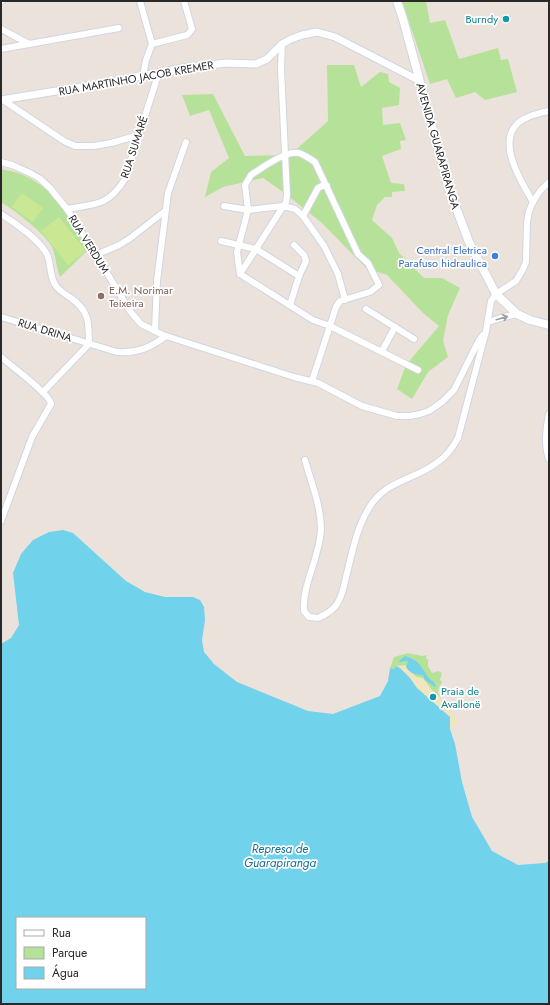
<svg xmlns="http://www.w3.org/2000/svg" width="550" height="1005" font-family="Jost,sans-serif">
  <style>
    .green { fill: #b6e199 }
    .sand { fill: #f0e5be }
    .pitch { fill: #cae894 }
    .water { fill: #70d2eb; fill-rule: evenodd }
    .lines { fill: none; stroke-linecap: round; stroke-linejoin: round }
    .minor-casing { stroke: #d0d5e2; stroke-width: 8 }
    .tertiary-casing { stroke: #d0d5e2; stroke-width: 9 }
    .secondary-casing { stroke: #d0d5e2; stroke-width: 10 }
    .minor { stroke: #fff; stroke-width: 6 }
    .tertiary { stroke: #fff; stroke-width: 7 }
    .secondary { stroke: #fff; stroke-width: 8 }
    .oneway { stroke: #9f9f9f }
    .culture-dot { fill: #0f9aa8; stroke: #fff; stroke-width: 1.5 }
    .shop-dot { fill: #3f7fe0; stroke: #fff; stroke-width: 1.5 }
    .education-dot { fill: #8d6e63; stroke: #fff; stroke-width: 1.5 }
    .labels { text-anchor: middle; stroke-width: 3.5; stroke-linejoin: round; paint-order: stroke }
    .culture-label { font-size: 11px; fill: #0d838f; stroke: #fff; text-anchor: end }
    .street-label { font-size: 11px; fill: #292929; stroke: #fff }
    .shop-label { font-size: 11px; fill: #366cbe; stroke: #fff; text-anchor: end }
    .education-label { font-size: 11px; fill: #785e54; stroke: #fff; text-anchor: start }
    .water-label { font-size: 12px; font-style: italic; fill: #107096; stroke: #fff }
  </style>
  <rect width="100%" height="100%" fill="#ebe3db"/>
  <g class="green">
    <polygon points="402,1 426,1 430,23 445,20 459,59 498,48 501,60 508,59 517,92 485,100 475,92 456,98 447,79 430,84"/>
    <polygon points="327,65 354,65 361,87 380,72 388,74 389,82 400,88 399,105 382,108 383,125 400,123 406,140 400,141 401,149 382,156 391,183 404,184 405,191 392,192 392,197 385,197 377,205 372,220 392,238 399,253 424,278 442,278 460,288 448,315 443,341 448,357 428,372 412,399 397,389 406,365 439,326 423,313 387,275 366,268 322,223 283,192 263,178 223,187 205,197 211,172 229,158 209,110 190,116 182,95 213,94 245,156 290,155 328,121"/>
    <path d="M1,169C9,171 18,172 25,176C56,190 72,221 90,248L60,277C56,268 56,256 52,247C46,234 14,210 1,202Z"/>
    <polygon points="408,653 422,656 427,655 426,658 428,660 428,666 432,673 438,671 442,673 440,680 442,682 439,687 438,693 442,700 432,691 426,682 421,678 415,676 404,666 396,666 394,669 390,668 394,657"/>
  </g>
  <polygon class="sand" points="406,665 407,669 411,671 416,677 423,678 432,690 440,697 459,722 450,729 450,717 417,688 410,678 400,668 396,666"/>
  <g class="pitch">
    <polygon points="22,193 43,208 33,222 12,207"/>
    <polygon points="59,217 86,251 68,265 41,231"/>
  </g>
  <g class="water">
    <path d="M63,530L73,533L126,581L145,592L165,597H193L200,600L204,607L205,620L202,640L204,652L214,664L237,682L308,711L333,714L380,696L388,681L390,668L394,669L396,666L400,668L410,678L417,688L450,717V729L455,744L462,782L472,817L492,851L518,865L545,863L549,861V1004H1V644L11,638L19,625L13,573L21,554L33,540L49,532ZM17,918H145V988H17Z"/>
    <path d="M405,656C414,659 418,661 424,671C427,675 428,678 432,681H433L436,686L435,687L425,680L423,675C416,675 408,673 406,666L408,662L407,661L400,662L399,661Z"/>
  </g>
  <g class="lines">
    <g class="minor-casing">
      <g id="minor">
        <polyline points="1,1 2,1"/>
        <polyline points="140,1 152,44 146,60 143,76"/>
        <polyline points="1,29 29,44"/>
        <polyline points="152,44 187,35 189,33 192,29 184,1"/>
        <polyline points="282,44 281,69 287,195 286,202 240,274 313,320 330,326 418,370"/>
        <polyline points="1,49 119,28"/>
        <polyline points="3,100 64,141 75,146 94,146 111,143 139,135"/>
        <polyline points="1,162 12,165 30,173 39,178 50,188 67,209 96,255 130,311 141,324 163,335 294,377 318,383 362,406 397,416 410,416 420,414 429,411 442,402 454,390 478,342 483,335"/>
        <path d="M533,202C522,183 496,143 518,123C526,116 538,113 549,111"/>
        <polyline points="224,206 248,210 283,206 295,209 303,216 318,188 322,186 327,186"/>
        <path d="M67,209C96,204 108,206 125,179L159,72"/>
        <path d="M1,214C14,222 43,242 48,257C51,267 50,278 56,286C60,291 66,295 71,298C89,311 89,322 89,344"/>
        <polyline points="303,216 324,246 338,274 345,300"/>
        <polyline points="221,241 256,249 299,276"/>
        <polyline points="96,255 119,245 129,239 165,211"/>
        <path d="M240,274L237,252L248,210L245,185L251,175C262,168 286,150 299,153C305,155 310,159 315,162L358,254L368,263L379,285L370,292L340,301L336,307L312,381"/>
        <polyline points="290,305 299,276 306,261 304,255 294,245"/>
        <polyline points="366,309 414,339"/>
        <path d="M1,317L117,352C137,354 151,347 166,336"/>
        <polyline points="488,322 504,317 517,314"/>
        <polyline points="155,331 157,281 168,193 186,142"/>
        <polyline points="382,351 395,327"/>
        <path d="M1,357C11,366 50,394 51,404L32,437L1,521"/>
        <polyline points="43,392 89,344"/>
        <path d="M549,414C546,430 544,444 549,459"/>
        <path d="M305,460C311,482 321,506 321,529C320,557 302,584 304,611L309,617L318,618C325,615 333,610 337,604C342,597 344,586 346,577C352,554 356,529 369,508C386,479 417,480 439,461C448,455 453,447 458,438L486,331L491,301L496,294L516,281L522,271L526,262L527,222L529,211L533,202L540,191L549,182"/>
      </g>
    </g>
    <g class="tertiary-casing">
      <polyline id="tertiary" points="1,100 93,85 189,67 227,63 256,64 267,59 282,44 291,39 302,35 317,32 335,37 418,80"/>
    </g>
    <g class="secondary-casing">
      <polyline id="secondary" points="397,1 403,19 449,189 469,242 496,294 517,314 530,320 549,325"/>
    </g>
    <use href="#minor" class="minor"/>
    <use href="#tertiary" class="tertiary"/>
    <use href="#secondary" class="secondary"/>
  </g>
  <defs><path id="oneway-shaft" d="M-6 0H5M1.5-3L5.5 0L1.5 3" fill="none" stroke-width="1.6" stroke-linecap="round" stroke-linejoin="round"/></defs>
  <use class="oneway" href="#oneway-shaft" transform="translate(502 318) rotate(-16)"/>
  <g class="culture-dot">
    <circle cx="506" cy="19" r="4"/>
    <circle cx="433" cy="697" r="4"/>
  </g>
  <circle class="shop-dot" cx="495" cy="256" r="4"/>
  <circle class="education-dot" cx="101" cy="296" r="4"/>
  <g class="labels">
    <g class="culture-label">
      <text x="498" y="23">Burndy</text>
      <text x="441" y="695" text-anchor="start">Praia de<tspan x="441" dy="13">Avallonë</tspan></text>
    </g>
    <g class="street-label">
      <text transform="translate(136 78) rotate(-10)" y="4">RUA MARTINHO JACOB KREMER</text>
      <text transform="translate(438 146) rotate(74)" y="4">AVENIDA GUARAPIRANGA</text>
      <text transform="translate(134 147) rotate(-72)" y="4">RUA SUMARÉ</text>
      <text transform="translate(89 244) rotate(58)" y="4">RUA VERDUM</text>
      <text transform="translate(45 330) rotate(17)" y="4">RUA DRINA</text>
    </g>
    <g class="shop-label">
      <text x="487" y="254">Central Eletrica<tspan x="487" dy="13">Parafuso hidraulica</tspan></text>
    </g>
    <g class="education-label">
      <text x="109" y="294">E.M. Norimar<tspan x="109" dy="13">Teixeira</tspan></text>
    </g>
    <g class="water-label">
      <text x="280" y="853">Represa de<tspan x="280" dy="14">Guarapiranga</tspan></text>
    </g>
  </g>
  <rect width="550" height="1005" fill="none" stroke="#292929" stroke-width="4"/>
  <rect x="16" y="917" width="130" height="72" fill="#ffffff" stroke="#a9a9a9"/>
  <rect x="24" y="930" width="20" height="6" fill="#ffffff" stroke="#a9a9a9"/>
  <text x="52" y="937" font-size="12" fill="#292929">Rua</text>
  <rect x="24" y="947" width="20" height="12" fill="#b6e199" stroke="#a9a9a9"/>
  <text x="52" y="957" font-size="12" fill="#292929">Parque</text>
  <rect x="24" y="967" width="20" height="12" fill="#70d2eb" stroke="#a9a9a9"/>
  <text x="52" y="977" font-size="12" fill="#292929">Água</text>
</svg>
